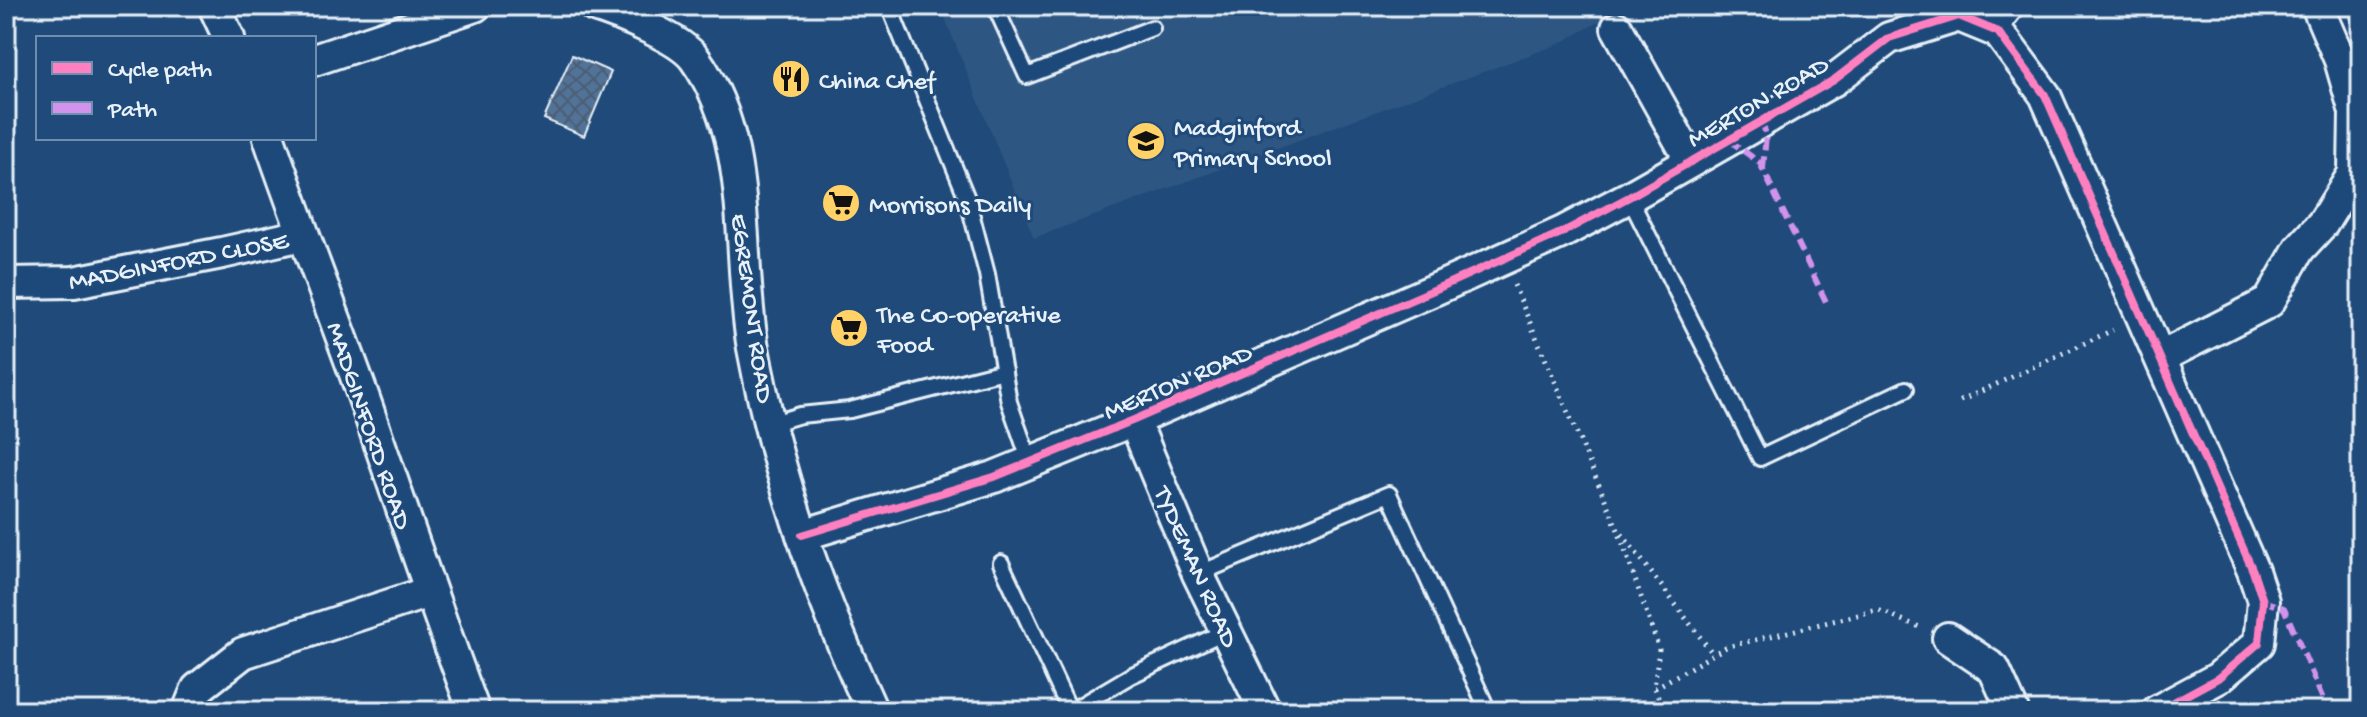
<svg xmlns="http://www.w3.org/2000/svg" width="2367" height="717" font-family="'Gochi Hand',sans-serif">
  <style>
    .built { fill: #2e5683 }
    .building { fill: url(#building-cross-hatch); stroke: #e8f1f8; stroke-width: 2 }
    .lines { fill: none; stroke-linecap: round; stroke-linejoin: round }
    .lane-casing { stroke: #e8f1f8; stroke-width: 20 }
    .street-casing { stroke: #e8f1f8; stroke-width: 36 }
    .path { stroke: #e8f1f8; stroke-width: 5; stroke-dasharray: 2 6; stroke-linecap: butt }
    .lane { stroke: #1f4a7a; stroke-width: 14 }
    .street { stroke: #1f4a7a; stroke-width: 30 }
    .quiet { stroke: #d193ec; stroke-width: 6; stroke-dasharray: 12 6; stroke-linecap: butt }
    .cycleway-casing { stroke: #1f4a7a; stroke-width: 13 }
    .cycleway { stroke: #ff80c0; stroke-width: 8 }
    .labels { text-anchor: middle; stroke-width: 6; stroke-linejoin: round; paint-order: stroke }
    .poi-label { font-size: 26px; fill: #e8f1f8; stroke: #1f4a7a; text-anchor: start }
    .street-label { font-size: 26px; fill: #e8f1f8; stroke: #1f4a7a }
  </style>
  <defs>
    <pattern id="building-cross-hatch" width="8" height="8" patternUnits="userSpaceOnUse" patternTransform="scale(2)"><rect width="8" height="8" fill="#517399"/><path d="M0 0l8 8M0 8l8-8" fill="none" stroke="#4c5e72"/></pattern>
  </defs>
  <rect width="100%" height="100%" fill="#1f4a7a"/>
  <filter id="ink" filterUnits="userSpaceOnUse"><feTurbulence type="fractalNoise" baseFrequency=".0125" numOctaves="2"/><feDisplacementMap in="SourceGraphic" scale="16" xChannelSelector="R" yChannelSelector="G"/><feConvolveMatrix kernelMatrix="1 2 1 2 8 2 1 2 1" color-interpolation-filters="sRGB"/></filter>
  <g filter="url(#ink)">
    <polygon class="built" points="940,6 1627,6 1559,44 1034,238"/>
    <polygon class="building" points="572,55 611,72 584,136 544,119"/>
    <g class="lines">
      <g class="lane-casing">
        <g id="lane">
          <polyline points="889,6 968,201 987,274 1009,402 1030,462"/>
          <polyline points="995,6 1027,76 1152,28"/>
          <polyline points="1998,32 2018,6"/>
          <polyline points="1629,197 1760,458 1906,389"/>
          <polyline points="770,424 800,415 850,410 1004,371"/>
          <polyline points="1001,563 1070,711"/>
          <polyline points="1198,574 1389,494 1484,702"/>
          <polyline points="1071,711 1130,676 1226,631"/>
        </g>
      </g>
      <g class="street-casing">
        <g id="street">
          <polyline points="214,6 229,38"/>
          <path d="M594,6C620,14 680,38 695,59C755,142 736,254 753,348C776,474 819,595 872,711"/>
          <polyline points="1617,28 1691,161"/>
          <polyline points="314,60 475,6"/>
          <path d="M269,138C300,228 335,317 367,407C402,509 436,610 474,711"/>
          <polyline points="6,283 74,282 222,253 302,235"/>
          <polyline points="2161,357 2269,302 2299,249 2323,223 2354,173 2355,112 2340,60 2317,6"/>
          <polyline points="1134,420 1198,574 1265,711"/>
          <polyline points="802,535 994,477 1134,420 1436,289 1563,232 1629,197 1834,80 1889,38 1959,16 1998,32 2045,95 2253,571 2263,601 2259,643 2218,678 2157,711"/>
          <polyline points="1948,638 1994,669 2013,711"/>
          <polyline points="188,711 197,689 243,653 429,592"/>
        </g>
      </g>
      <g class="path">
        <polyline points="1514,285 1618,530 1659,649 1654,688 1664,711"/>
        <polyline points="1960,401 2113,330"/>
        <polyline points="1622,534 1713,654"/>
        <polyline points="1655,688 1726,647 1878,610 1922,628"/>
      </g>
      <use href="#lane" class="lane"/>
      <use href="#street" class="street"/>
      <g class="quiet">
        <polyline points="1762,121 1766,135 1763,169"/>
        <polyline points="1729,140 1760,163 1828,306"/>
        <polyline points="2263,601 2284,608 2328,711"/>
      </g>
      <g class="cycleway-casing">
        <polyline id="cycleway" points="802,535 994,477 1134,420 1436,289 1563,232 1629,197 1834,80 1889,38 1959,16 1998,32 2045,95 2253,571 2263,601 2259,643 2218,678 2157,711"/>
      </g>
      <use href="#cycleway" class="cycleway"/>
    </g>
  </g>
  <defs>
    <g id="restaurant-disc" transform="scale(2)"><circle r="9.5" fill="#ffd166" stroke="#1f4a7a"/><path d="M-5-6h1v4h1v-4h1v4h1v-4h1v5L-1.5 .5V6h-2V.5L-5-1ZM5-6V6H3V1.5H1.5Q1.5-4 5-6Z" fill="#111"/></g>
    <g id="school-disc" transform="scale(2)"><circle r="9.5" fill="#ffd166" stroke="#1f4a7a"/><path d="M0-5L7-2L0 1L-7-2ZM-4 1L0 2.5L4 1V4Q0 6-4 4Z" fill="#111"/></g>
    <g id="supermarket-disc" transform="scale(2)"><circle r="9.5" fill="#ffd166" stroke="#1f4a7a"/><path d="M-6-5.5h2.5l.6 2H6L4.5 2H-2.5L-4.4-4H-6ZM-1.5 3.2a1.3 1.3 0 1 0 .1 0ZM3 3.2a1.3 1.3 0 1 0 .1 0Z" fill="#111"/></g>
  </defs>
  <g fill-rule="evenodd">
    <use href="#restaurant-disc" x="791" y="79"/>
    <use href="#school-disc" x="1146" y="141"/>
    <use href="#supermarket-disc" x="841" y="203"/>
    <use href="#supermarket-disc" x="849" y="328"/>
  </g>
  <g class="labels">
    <g class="poi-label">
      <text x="819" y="88">China Chef</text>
      <text x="1174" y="135">Madginford<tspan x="1174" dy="30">Primary School</tspan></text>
      <text x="869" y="212">Morrisons Daily</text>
      <text x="877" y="322">The Co-operative<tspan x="877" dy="30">Food</tspan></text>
    </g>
    <g class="street-label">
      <text transform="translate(1757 100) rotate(-30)" y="9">MERTON ROAD</text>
      <text transform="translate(178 259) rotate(-11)" y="9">MADGINFORD CLOSE</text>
      <text transform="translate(754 308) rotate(82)" y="9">EGREMONT ROAD</text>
      <text transform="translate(1177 380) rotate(-23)" y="9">MERTON ROAD</text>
      <text transform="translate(371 425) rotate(71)" y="9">MADGINFORD ROAD</text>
      <text transform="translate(1198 566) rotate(66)" y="9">TYDEMAN ROAD</text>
    </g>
  </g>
  <rect width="2367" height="717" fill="none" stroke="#1f4a7a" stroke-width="32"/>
  <rect x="16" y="16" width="2335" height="685" fill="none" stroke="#e8f1f8" stroke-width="3" filter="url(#ink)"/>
  <rect x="36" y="36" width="280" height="104" fill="#1f4a7a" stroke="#6f8dac" stroke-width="2"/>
  <rect x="52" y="62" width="40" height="12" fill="#ff80c0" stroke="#6f8dac" stroke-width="2"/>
  <text x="108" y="76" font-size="24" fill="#e8f1f8">Cycle path</text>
  <rect x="52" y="102" width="40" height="12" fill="#d193ec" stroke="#6f8dac" stroke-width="2"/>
  <text x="108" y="116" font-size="24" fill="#e8f1f8">Path</text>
</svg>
